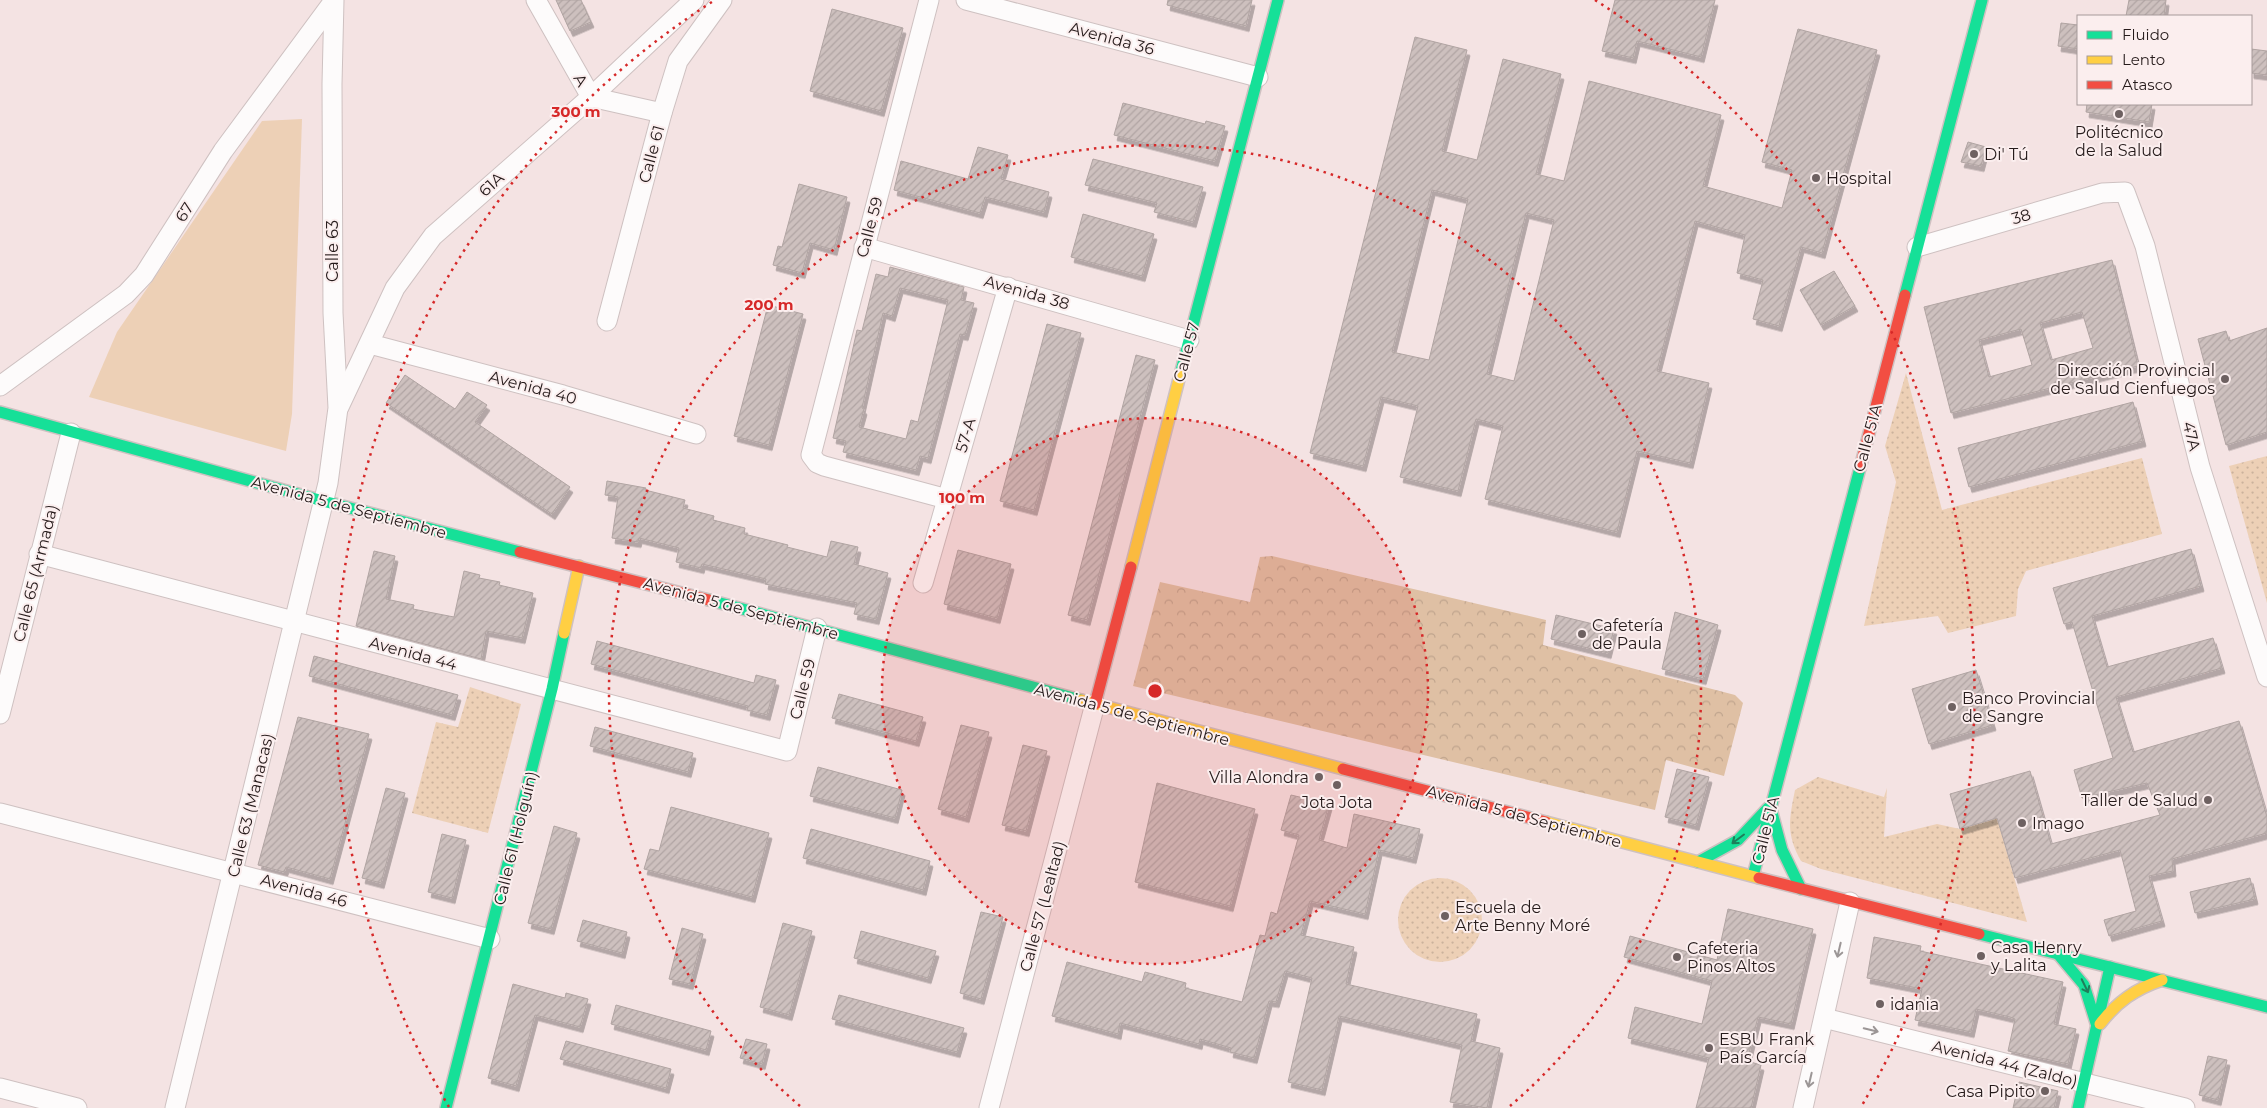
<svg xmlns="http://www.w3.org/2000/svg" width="2267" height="1108" font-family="Montserrat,sans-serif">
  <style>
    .grass { fill: url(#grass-dots) }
    .forest { fill: url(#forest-crowns) }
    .garden { fill: #edd0b6 }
    .building { fill: url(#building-hatch); stroke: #b0a4a2; fill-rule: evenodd; filter: url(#shadow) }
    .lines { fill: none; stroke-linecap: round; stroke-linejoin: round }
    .street-casing { stroke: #cec1c1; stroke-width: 21 }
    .fast-casing { stroke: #cec1c1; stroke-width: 14 }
    .slow-casing { stroke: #cec1c1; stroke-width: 14 }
    .jam-casing { stroke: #cec1c1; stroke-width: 14 }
    .street { stroke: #fdfbfb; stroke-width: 19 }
    .fast { stroke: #16e098; stroke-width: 11 }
    .slow { stroke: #ffcf43; stroke-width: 11 }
    .jam { stroke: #f24e42; stroke-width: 11 }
    .oneway { stroke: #1e7e5a }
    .oneway2 { stroke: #9c9696 }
    .ring { fill: none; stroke: #d62828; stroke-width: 2.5; stroke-dasharray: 2.5 5 }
    .poi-dot { fill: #6e6161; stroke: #fbeeee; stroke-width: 2 }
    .labels { text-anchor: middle; stroke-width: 4; stroke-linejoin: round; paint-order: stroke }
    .street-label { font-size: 16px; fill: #261b1b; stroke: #fbeeee }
    .poi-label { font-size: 16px; fill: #261b1b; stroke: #fbeeee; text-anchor: start }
    .centre { fill: #d62828; stroke: #fbeeee; stroke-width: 2.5 }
    .ring-label { font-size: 15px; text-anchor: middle; font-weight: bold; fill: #d62828; stroke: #fbeeee; stroke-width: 4; stroke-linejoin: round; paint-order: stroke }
  </style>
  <defs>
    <pattern id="grass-dots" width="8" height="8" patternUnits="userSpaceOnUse" patternTransform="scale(1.25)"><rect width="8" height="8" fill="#edd0b6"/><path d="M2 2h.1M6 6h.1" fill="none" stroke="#cbb29c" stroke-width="1.8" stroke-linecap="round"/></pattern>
    <pattern id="forest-crowns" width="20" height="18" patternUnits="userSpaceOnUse" patternTransform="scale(1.25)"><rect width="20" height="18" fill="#dfc0a4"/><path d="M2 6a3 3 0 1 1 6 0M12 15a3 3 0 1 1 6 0" fill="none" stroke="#bfa48d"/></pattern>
    <pattern id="building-hatch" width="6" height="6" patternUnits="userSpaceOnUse" patternTransform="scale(1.25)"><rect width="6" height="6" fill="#cdc0be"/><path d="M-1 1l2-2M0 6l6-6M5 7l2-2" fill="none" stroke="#b0a4a3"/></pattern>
    <filter id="shadow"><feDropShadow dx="3" dy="5.5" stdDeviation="0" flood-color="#0004"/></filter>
  </defs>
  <rect width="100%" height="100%" fill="#f4e3e3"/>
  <g class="grass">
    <polygon points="1906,373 1942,510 2142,458 2162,534 2026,571 2018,589 2016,616 1948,633 1938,616 1864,626 1896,482 1885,446"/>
    <polygon points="2267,456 2267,603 2229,466"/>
    <polygon points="470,687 521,704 488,833 412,813 436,722 458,727"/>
    <path d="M1818,777L1884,797L1887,788L1884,837L1937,824L1960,829L1997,818L2027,922L1821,869L1801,861C1786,834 1789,820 1795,790Z"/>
    <circle cx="1440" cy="920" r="42"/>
  </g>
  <polygon class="forest" points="1272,556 1546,620 1543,645 1735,695 1743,703 1724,776 1666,760 1655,810 1133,686 1160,582 1250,602 1260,557"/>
  <polygon class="garden" points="302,119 292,414 286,451 89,397 117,332 262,121"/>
  <g class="building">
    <polygon points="556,0 581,0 591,22 570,31"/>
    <polygon points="1168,0 1252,0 1246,26 1167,5"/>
    <polygon points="1615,0 1715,0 1701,57 1637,41 1633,58 1602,51"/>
    <polygon points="2129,0 2166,0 2164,16 2126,16"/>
    <polygon points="832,9 903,28 881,111 810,91"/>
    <polygon points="2061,23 2078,25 2078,49 2058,46"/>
    <path d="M1798,29L1877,50L1822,253L1801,247L1779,326L1753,319L1763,280L1737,273L1745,235L1695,221L1657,371L1709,383L1690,463L1637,451L1617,532L1485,499L1503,426L1476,419L1458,491L1400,477L1418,406L1381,397L1363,466L1310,453L1415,37L1467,50L1442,151L1477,160L1503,59L1561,74L1536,174L1564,181L1589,81L1721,115L1703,186L1782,208L1792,170L1762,162ZM1432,190L1468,199L1429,360L1392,352ZM1526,213L1554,220L1514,381L1487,374Z"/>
    <polygon points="2251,49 2267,51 2267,75 2251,73"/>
    <polygon points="1123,103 1205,124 1206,121 1225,126 1215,161 1114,135"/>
    <polygon points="2087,104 2152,104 2149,122 2086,112"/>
    <polygon points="1968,142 1986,147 1981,166 1961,162"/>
    <polygon points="978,147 1008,155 1001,179 1049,192 1044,212 985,197 980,213 894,190 901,161 968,179"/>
    <polygon points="1093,159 1203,187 1193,222 1154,212 1157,203 1085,185"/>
    <polygon points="799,184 847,197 834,250 810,243 802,273 773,265 778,246 782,247"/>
    <polygon points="1083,214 1154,234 1142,276 1071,257"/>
    <path d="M2112,260L2138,366L1951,413L1924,307ZM2082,312L2093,348L2051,360L2040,323ZM2021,329L2032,365L1989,377L1979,340Z"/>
    <path d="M890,267L964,287L961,300L974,303L965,335L960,334L928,458L920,456L916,470L843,452L846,441L833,438L857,330L862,331L876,274L888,277ZM900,288L948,300L918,422L911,420L906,439L859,427L864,409L862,408L883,313L892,316Z"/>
    <polygon points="1834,271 1855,306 1821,325 1800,290"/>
    <polygon points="768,305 803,314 769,445 734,436"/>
    <polygon points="1047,324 1081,333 1034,510 1000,501"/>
    <polygon points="2267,328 2267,432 2226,445 2198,339 2226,331 2229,341"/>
    <polygon points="1136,355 1155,360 1087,620 1068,615"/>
    <polygon points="405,375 455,409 467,392 487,405 475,422 570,487 552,514 386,403"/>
    <polygon points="2133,402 2143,441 1969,487 1958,448"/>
    <polygon points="607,481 646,488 645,490 685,500 683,508 714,516 713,520 745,528 744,534 788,545 787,547 827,557 831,541 858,547 854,564 888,573 876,619 854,614 857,603 765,584 766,579 702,564 701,568 676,562 679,548 639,538 638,542 612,538 618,497 605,495"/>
    <polygon points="2191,549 2201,586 2092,616 2107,667 2213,638 2222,668 2116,697 2133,752 2239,721 2267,817 2267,833 2172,859 2173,871 2149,876 2162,921 2109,936 2104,920 2136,911 2120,850 2015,878 1997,818 1960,829 1950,794 2030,771 2051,844 2160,815 2147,783 2082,798 2074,770 2113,758 2072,622 2064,624 2053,588"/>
    <polygon points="958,550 1011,564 997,618 944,604"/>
    <polygon points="374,551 395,556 386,599 414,605 413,609 454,617 464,571 480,575 479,578 500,582 499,585 533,593 522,638 486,631 481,659 356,626"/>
    <polygon points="1675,612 1718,625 1703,679 1662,669"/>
    <polygon points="1556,615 1614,629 1608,653 1551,639"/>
    <polygon points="597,641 754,683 756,675 776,680 767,715 747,710 748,706 591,664"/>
    <polygon points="314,656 458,695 452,715 309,676"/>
    <polygon points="1976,670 1993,725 1929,744 1912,689"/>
    <polygon points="839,694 923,717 916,741 832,718"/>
    <polygon points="298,717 369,734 330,879 286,867 284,872 258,865"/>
    <polygon points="961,725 989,732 966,817 938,809"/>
    <polygon points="595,727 693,753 688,772 590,746"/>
    <polygon points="1023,745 1047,751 1026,831 1002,825"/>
    <polygon points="818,767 902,790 895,818 810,796"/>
    <polygon points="1677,769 1709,777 1696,825 1665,817"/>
    <polygon points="1157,783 1255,809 1230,906 1135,882"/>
    <polygon points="386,788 405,793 381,883 362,878"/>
    <polygon points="1291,795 1329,804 1319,840 1347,848 1354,814 1420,829 1413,858 1379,850 1365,914 1310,901 1301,935 1354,947 1346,984 1477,1014 1471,1041 1500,1048 1487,1108 1450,1102 1462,1045 1339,1016 1322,1090 1288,1082 1312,978 1285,971 1276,1002 1269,1001 1254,1058 1230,1052 1231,1048 1200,1039 1199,1044 1120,1023 1118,1034 1052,1016 1067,962 1142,982 1145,972 1186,983 1185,988 1242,1002 1260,935 1265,936 1271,912 1277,914 1299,835 1281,830"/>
    <polygon points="671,807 769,833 752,897 644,869 650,849 659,851"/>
    <polygon points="554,826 577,833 551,929 528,923"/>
    <polygon points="811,829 930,861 923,890 803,858"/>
    <polygon points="442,834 466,840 452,898 428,892"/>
    <polygon points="2250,878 2255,899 2195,913 2190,892"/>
    <polygon points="1728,909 1813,929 1791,1024 1758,1017 1747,1061 1761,1065 1751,1108 1696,1108 1709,1058 1628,1038 1635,1007 1702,1024 1712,981 1624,957 1630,936 1717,960"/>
    <polygon points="981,912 1003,917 981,999 960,993"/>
    <polygon points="583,920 627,932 622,953 577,941"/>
    <polygon points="783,923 812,931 789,1015 760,1007"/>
    <polygon points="682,928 703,934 690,984 669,979"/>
    <polygon points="861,931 936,951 928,978 854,958"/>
    <polygon points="1874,937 1921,946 1920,951 2063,982 2054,1024 2076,1029 2068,1064 2008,1051 2015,1019 2010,1017 1976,1009 1971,1032 1915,1020 1922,989 1867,978"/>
    <polygon points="513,984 565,998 566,993 588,999 580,1027 535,1015 516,1086 488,1078"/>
    <polygon points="839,995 964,1028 957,1052 832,1019"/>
    <polygon points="616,1005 711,1031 706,1050 611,1024"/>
    <polygon points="746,1039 767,1044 762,1064 740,1058"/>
    <polygon points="566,1041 671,1069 666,1088 560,1059"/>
    <polygon points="2208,1056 2227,1060 2218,1100 2199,1095"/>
    <polygon points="2019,1082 2058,1091 2054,1108 2013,1108"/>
  </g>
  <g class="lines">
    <g class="street-casing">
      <g id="street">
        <polyline points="536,0 591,97 662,113"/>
        <polyline points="929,0 811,455 817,463 824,466 947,499"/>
        <polyline points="966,0 1258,77"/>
        <polyline points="864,247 1189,340"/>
        <polyline points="1917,247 2102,193 2125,192 2145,246 2200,467 2267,677"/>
        <polyline points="607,321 662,113 678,61 722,0"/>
        <polyline points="370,344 563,395 696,434"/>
        <polyline points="0,386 126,294 144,275 223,151 333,2"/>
        <polyline points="339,407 395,288 433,236 591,97 694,0"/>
        <polyline points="39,554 787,751 817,628"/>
        <polyline points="923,583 1008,287"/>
        <polyline points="0,714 71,433"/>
        <polyline points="0,813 490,939"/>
        <polyline points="1824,1018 2185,1108"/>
        <polyline points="0,1088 77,1108"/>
        <polyline points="175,1108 328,483 338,408 333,313 332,84 334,0"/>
        <polyline points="989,1108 1095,704"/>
        <polyline points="1803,1108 1850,902"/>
      </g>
    </g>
    <g class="fast-casing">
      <g id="fast">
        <polyline points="1905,295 1982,0"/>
        <polyline points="1180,375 1278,0"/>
        <polyline points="0,412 323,501 520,552"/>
        <polyline points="709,600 1081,700"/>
        <polyline points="1771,809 1782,850 1801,889"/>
        <polyline points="1698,862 1738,840 1768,808"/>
        <polyline points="1753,876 1860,468"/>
        <polyline points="1979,934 2267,1007"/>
        <polyline points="2058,954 2084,985 2096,1023"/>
        <polyline points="446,1108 552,689 564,633"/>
        <polyline points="2078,1108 2110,967"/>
      </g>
    </g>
    <g class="slow-casing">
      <g id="slow">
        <polyline points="1131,567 1180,375"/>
        <polyline points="564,633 579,566"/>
        <polyline points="1081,700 1343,769"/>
        <polyline points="1546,822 1759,878"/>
        <path d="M2100,1024C2117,1002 2135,989 2162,980"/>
      </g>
    </g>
    <g class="jam-casing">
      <g id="jam">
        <polyline points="1860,468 1905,295"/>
        <polyline points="520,552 709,600"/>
        <polyline points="1095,704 1131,567"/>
        <polyline points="1343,769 1546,822"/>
        <polyline points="1759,878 1979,934"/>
      </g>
    </g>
    <use href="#street" class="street"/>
    <use href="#fast" class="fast"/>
    <use href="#slow" class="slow"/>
    <use href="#jam" class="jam"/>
  </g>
  <defs><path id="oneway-shaft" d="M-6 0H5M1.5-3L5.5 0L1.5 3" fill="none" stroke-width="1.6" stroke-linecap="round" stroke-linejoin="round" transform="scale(1.25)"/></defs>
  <g class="oneway">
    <use href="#oneway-shaft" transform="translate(1738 839) rotate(143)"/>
    <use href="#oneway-shaft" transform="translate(2085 986) rotate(64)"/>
  </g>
  <g class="oneway2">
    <use href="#oneway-shaft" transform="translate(1839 950) rotate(103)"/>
    <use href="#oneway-shaft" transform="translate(1871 1030) rotate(14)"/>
    <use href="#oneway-shaft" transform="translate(1810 1080) rotate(103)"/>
  </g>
  <circle cx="1155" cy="691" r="273" fill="#d62828" fill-opacity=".12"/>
  <g class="ring">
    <circle cx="1155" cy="691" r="273"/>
    <path d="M800 1106A546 546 0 1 1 1510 1106"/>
    <path d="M449 1107A819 819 0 0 1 715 0M1595 0A819 819 0 0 1 1861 1107"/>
  </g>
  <g class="poi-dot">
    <circle cx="2119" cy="114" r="5"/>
    <circle cx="1974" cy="154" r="5"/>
    <circle cx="1816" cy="178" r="5"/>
    <circle cx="2225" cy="379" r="5"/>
    <circle cx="1582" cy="634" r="5"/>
    <circle cx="1952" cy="707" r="5"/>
    <circle cx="1319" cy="777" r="5"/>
    <circle cx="1337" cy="785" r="5"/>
    <circle cx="2208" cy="800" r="5"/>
    <circle cx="2022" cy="823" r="5"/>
    <circle cx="1445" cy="916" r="5"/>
    <circle cx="1981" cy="956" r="5"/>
    <circle cx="1677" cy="957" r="5"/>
    <circle cx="1880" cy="1004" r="5"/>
    <circle cx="1709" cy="1048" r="5"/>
    <circle cx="2045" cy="1091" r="5"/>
  </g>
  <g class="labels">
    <g class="street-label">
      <text transform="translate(1112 38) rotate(15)" y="6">Avenida 36</text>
      <text transform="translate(581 80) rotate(60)" y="6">A</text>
      <text transform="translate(651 154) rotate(-75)" y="6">Calle 61</text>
      <text transform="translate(491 184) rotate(-42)" y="6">61A</text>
      <text transform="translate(184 212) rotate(-58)" y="6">67</text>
      <text transform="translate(2021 216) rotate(-16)" y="6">38</text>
      <text transform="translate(869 227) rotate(-75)" y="6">Calle 59</text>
      <text transform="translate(332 251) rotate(-90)" y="6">Calle 63</text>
      <text transform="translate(1027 292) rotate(16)" y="6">Avenida 38</text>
      <text transform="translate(1186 352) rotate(-75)" y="6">Calle 57</text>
      <text transform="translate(533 387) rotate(15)" y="6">Avenida 40</text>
      <text transform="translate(965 435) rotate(-74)" y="6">57-A</text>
      <text transform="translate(2192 436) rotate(76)" y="6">47A</text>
      <text transform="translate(1867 438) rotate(-75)" y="6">Calle 51A</text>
      <text transform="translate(349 507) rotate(15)" y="6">Avenida 5 de Septiembre</text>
      <text transform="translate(35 573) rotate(-76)" y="6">Calle 65 (Armada)</text>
      <text transform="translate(741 608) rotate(15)" y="6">Avenida 5 de Septiembre</text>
      <text transform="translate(413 653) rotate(15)" y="6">Avenida 44</text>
      <text transform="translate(802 689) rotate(-76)" y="6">Calle 59</text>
      <text transform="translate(1132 714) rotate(15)" y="6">Avenida 5 de Septiembre</text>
      <text transform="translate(250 805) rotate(-76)" y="6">Calle 63 (Manacas)</text>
      <text transform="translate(1524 816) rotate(15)" y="6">Avenida 5 de Septiembre</text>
      <text transform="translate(1765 830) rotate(-76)" y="6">Calle 51A</text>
      <text transform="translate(515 838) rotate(-76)" y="6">Calle 61 (Holguín)</text>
      <text transform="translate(304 890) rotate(15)" y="6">Avenida 46</text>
      <text transform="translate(1042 906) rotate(-75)" y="6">Calle 57 (Lealtad)</text>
      <text transform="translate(2005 1063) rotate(14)" y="6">Avenida 44 (Zaldo)</text>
    </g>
    <g class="poi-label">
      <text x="2119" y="138" text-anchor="middle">Politécnico<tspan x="2119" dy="18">de la Salud</tspan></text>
      <text x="1984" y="160">Di' Tú</text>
      <text x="1826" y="184">Hospital</text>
      <text x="2215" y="376" text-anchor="end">Dirección Provincial<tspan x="2215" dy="18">de Salud Cienfuegos</tspan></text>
      <text x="1592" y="631">Cafetería<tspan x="1592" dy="18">de Paula</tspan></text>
      <text x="1962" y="704">Banco Provincial<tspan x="1962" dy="18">de Sangre</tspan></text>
      <text x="1309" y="783" text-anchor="end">Villa Alondra</text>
      <text x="2198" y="806" text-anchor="end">Taller de Salud</text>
      <text x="1337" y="808" text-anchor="middle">Jota Jota</text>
      <text x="2032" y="829">Imago</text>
      <text x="1455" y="913">Escuela de<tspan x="1455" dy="18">Arte Benny Moré</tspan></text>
      <text x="1991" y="953">Casa Henry<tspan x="1991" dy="18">y Lalita</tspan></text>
      <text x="1687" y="954">Cafeteria<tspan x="1687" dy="18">Pinos Altos</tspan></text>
      <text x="1890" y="1010">idania</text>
      <text x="1719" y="1045">ESBU Frank<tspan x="1719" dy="18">País García</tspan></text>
      <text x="2035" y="1097" text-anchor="end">Casa Pipito</text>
    </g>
  </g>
  <circle cx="1155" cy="691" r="8" class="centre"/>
  <g class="ring-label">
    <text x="576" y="117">300 m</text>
    <text x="769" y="310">200 m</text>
    <text x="962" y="503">100 m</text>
  </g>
  <rect x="2077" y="15" width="175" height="90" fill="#fbeeee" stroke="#a69a9a"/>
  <rect x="2087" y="31" width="25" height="8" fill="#16e098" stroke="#a69a9a"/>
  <text x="2122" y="40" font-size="15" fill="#261b1b">Fluido</text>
  <rect x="2087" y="56" width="25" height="8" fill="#ffcf43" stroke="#a69a9a"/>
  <text x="2122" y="65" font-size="15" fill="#261b1b">Lento</text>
  <rect x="2087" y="81" width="25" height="8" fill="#f24e42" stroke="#a69a9a"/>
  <text x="2122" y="90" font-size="15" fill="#261b1b">Atasco</text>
</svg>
